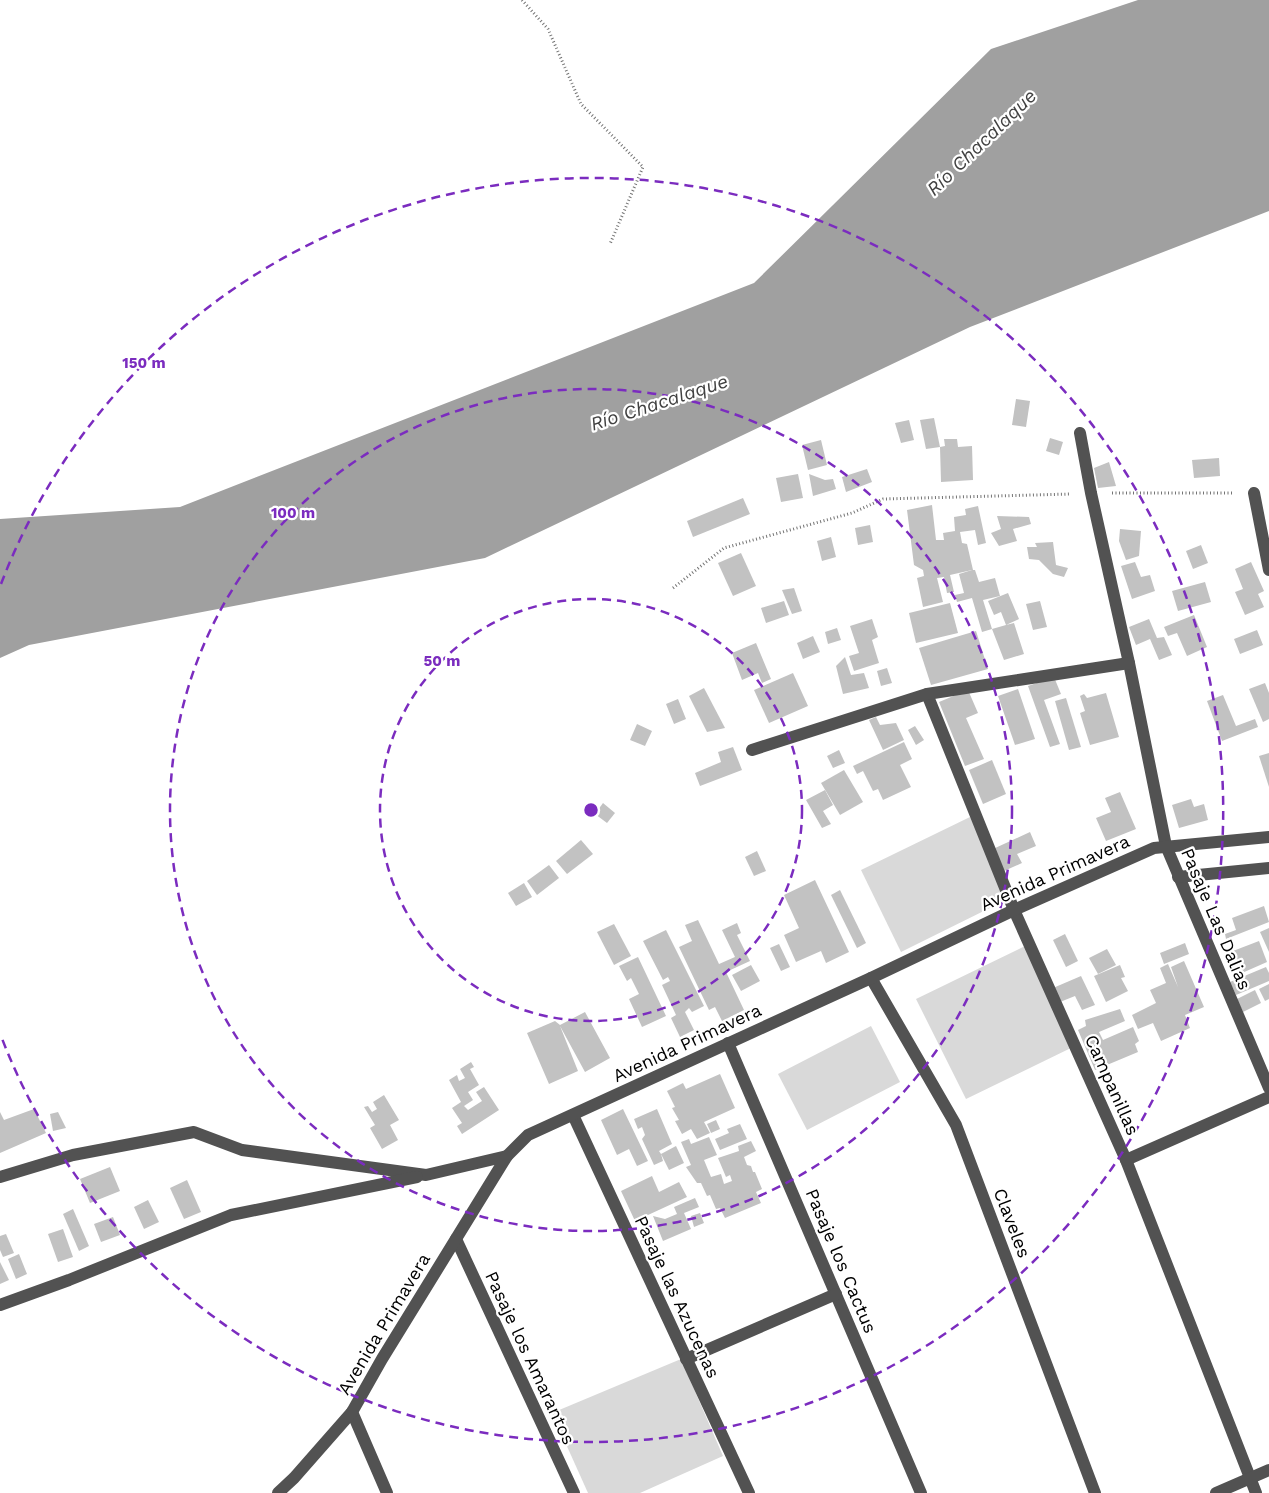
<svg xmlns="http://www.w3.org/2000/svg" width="1269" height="1493" font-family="'Work Sans',sans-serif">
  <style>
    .green { fill: #d9d9d9 }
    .water { fill: #a0a0a0 }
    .building { fill: #c2c2c2 }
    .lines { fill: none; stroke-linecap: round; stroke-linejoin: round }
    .path { stroke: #747474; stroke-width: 3; stroke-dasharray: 1 2.5; stroke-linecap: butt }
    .minor { stroke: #525252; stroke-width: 12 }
    .ring { fill: none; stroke: #7b2cbf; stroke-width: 2.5; stroke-dasharray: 9 6 }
    .labels { text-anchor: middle; stroke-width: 4.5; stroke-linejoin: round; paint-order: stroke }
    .street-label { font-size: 18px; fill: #000; stroke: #fff }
    .water-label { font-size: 19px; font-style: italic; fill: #414141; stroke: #fff }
    .centre { fill: #7b2cbf; stroke: #fff; stroke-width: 2.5 }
    .ring-label { font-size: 15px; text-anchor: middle; font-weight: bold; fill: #7b2cbf; stroke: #fff; stroke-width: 4.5; stroke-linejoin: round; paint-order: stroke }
  </style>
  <rect width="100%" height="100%" fill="#fff"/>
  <g class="green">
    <polygon points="970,817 1010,898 901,952 861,870"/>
    <polygon points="1025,946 1075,1046 966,1099 916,999"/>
    <polygon points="871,1026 900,1082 807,1130 778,1074"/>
    <polygon points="681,1359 723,1456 640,1493 588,1493 552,1413"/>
  </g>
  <polygon class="water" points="1138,0 1269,0 1269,211 970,327 485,558 29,645 0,658 0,519 180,507 754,283 991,49"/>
  <g class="building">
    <polygon points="1016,399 1030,401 1026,427 1012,425"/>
    <polygon points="934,418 940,447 926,449 920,420"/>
    <polygon points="909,420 914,440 901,443 895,423"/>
    <polygon points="1050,438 1063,442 1059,455 1046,451"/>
    <polygon points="944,439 957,439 958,447 972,446 973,480 941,482 940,447 945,446"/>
    <polygon points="821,440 827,465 808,470 802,445"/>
    <polygon points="1219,458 1220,476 1194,478 1192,460"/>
    <polygon points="1109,462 1116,486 1098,488 1094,468"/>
    <polygon points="867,469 872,482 846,492 842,477"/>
    <polygon points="798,474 803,498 781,502 776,478"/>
    <polygon points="809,474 825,480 833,479 836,489 813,496"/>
    <polygon points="743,498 750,514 693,537 687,521"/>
    <polygon points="932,505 936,540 944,540 943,533 955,531 954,517 966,515 965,509 978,506 986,543 978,545 975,530 960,532 962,543 967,544 973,570 975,570 979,582 995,578 1000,596 983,600 992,629 982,632 972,598 957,602 955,595 964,593 959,574 972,570 950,575 954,592 947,593 944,577 937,578 943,602 923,607 917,578 924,576 923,570 914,565 907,510"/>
    <polygon points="997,516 1029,517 1031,524 1013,529 1017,541 999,546 991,533 1001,529"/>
    <polygon points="870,525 873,542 858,545 855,528"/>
    <polygon points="1120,529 1141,531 1139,556 1126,560 1119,541"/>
    <polygon points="831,537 836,557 822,561 817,541"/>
    <polygon points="1053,542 1056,565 1068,568 1064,577 1053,574 1039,560 1029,559 1027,547 1037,547 1035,543"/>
    <polygon points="1201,545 1208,563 1193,569 1186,551"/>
    <polygon points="741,553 756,586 733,596 718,563"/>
    <polygon points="1135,562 1141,577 1150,575 1155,591 1132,599 1121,566"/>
    <polygon points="1251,562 1264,591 1258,594 1264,607 1245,615 1235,592 1243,589 1235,569"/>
    <polygon points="1205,582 1211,602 1178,611 1172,591"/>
    <polygon points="794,588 802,611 792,614 782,590"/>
    <polygon points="1008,593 1019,619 1006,625 1014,623 1024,654 1004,660 992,629 1006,625 1001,612 994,615 988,601"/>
    <polygon points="784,601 789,615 766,623 761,608"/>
    <polygon points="1040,601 1047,627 1033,630 1026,604"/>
    <polygon points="950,603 958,633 916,643 909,613"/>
    <polygon points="1194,615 1207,647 1187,656 1177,633 1168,636 1164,627"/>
    <polygon points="872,619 878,637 872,640 879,663 854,671 849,656 859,653 850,626"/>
    <polygon points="1149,619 1157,638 1164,637 1172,655 1159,660 1150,639 1136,645 1129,627"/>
    <polygon points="837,628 841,640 828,644 825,632"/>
    <polygon points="1257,630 1263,645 1240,654 1234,639"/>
    <polygon points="976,631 988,669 931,685 919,648"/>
    <polygon points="813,636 820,652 803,659 797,643"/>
    <polygon points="756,643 771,679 762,683 758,673 742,680 732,653"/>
    <polygon points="845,657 851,675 864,673 869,688 843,694 836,666"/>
    <polygon points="887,668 892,683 881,686 877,671"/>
    <polygon points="793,673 808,706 769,723 754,690"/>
    <polygon points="1054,677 1061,694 1044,700 1060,744 1050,747 1028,686"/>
    <polygon points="1265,683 1269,693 1269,719 1263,722 1249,689"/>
    <polygon points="704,688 725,728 707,732 689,696"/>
    <polygon points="1018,689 1035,739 1015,745 998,696"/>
    <polygon points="968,690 978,713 966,718 984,759 965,766 939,702"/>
    <polygon points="1106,693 1119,737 1090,745 1080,713 1085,711 1080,696 1084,694 1087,698"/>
    <polygon points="1223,695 1236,726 1255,719 1258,727 1222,741 1207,701"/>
    <polygon points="1066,698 1081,747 1069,750 1055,701"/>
    <polygon points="678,699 686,719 674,724 666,704"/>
    <polygon points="876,717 880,725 896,723 904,740 883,750 869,720"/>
    <polygon points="637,724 652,731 645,746 630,740"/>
    <polygon points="915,726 924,740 916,745 908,730"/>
    <polygon points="904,742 912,759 900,765 911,787 883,800 878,789 873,791 863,771 857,774 853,766"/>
    <polygon points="733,747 742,770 700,786 695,773 721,762 718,752"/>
    <polygon points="839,750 845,763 833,768 827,756"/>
    <polygon points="1269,753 1269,787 1259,756"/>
    <polygon points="992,760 1006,794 983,804 969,770"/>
    <polygon points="844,770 863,802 840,815 821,783"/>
    <polygon points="825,790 833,805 823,811 831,824 822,828 806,800"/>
    <polygon points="1120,792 1136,829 1106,841 1096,818 1111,812 1105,798"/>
    <polygon points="1191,799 1194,807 1204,804 1208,820 1179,828 1172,805"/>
    <polygon points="603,803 615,813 607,823 595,814"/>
    <polygon points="1030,832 1036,846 1017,854 1022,863 1004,871 993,849"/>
    <polygon points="581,840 593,854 567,874 556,861"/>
    <polygon points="757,851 766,871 754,876 745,857"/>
    <polygon points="549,865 559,878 537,895 527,881"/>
    <polygon points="815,880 849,952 826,963 821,951 796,962 784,935 799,928 784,895"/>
    <polygon points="524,883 532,897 516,906 508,893"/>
    <polygon points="840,890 866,943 857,948 831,895"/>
    <polygon points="1264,906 1269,922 1226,939 1225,934 1236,930 1232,918"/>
    <polygon points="698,920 719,964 735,957 722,930 737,923 741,933 737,935 750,961 726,972 744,1010 722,1021 715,1007 709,1010 679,947 692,941 685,925"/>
    <polygon points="614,924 631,956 614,965 597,932"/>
    <polygon points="1269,928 1269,952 1260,932"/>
    <polygon points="666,930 704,1006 692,1012 689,1008 685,1012 694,1030 680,1037 671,1018 676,1015 662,985 670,981 668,977 663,980 643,941"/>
    <polygon points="1065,934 1078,961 1066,967 1053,940"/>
    <polygon points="1259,941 1267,962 1242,973 1233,951"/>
    <polygon points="1185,943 1189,954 1164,964 1160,953"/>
    <polygon points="779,944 790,967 781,971 770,948"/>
    <polygon points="1107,949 1116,965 1098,974 1089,958"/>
    <polygon points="638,957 666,1016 642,1027 629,999 639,994 631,978 627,981 619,966"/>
    <polygon points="1184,961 1204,1007 1185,1015 1190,1028 1161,1041 1153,1023 1138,1029 1132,1015 1156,1003 1150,990 1166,983 1160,968 1168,964 1178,987 1171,967"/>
    <polygon points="751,965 760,981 741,991 732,975"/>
    <polygon points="1120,965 1125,977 1121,978 1128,991 1106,1002 1094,976"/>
    <polygon points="1266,967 1269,973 1269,981 1236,995 1230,982"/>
    <polygon points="1081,976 1095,1005 1082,1010 1075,996 1060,1002 1053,988"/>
    <polygon points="1269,984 1269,999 1265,1001 1259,989"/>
    <polygon points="1255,990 1261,1003 1243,1012 1237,999"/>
    <polygon points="1120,1009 1125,1021 1099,1032 1103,1040 1133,1027 1139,1041 1135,1044 1138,1052 1095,1070 1078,1030 1086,1026 1085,1020"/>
    <polygon points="585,1012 610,1058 585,1072 560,1026 578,1071 549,1084 527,1033 555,1021 560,1025"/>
    <polygon points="471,1062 474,1067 470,1069 479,1085 468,1092 473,1100 464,1106 468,1110 482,1101 476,1092 484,1087 499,1110 462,1134 457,1126 462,1123 452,1108 461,1102 449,1080 457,1075 459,1081 465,1078 460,1069"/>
    <polygon points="720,1074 735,1108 704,1122 710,1133 697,1139 691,1129 682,1134 675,1121 679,1120 672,1108 675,1107 667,1091 683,1083 686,1089"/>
    <polygon points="384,1095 399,1120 390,1125 398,1140 382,1149 370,1128 375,1125 364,1107 368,1106 372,1112 377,1109 373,1102"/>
    <polygon points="34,1109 46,1133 0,1153 0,1112 4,1120"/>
    <polygon points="623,1109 648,1161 637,1166 629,1149 617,1155 601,1120"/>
    <polygon points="657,1109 672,1144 659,1151 661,1154 676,1146 684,1163 669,1170 661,1154 663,1161 654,1165 642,1139 645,1135 642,1127 638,1129 634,1119"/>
    <polygon points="58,1112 66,1128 53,1131 50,1114"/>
    <polygon points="716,1120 720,1129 711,1133 707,1124"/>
    <polygon points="740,1124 747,1139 720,1150 715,1139 729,1133 727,1129"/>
    <polygon points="709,1137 717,1155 704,1160 711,1177 721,1174 724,1184 732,1181 730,1175 726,1177 718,1158 739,1151 738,1146 751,1141 756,1151 744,1157 747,1165 751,1166 753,1172 755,1172 762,1189 756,1192 761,1203 725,1218 720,1208 716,1209 710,1195 707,1196 701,1183 697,1183 686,1167 691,1165 681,1142 689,1139 691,1144"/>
    <polygon points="110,1167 120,1191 90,1203 80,1179"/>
    <polygon points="652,1176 659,1192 679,1182 687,1197 635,1221 621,1191"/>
    <polygon points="187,1180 201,1212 184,1219 170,1188"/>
    <polygon points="695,1198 699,1207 684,1213 691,1229 663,1241 653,1216 665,1219 677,1214 674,1207"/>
    <polygon points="148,1200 159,1222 144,1229 134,1207"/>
    <polygon points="73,1209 89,1246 79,1251 63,1214"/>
    <polygon points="700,1213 704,1223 694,1227 691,1216"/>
    <polygon points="113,1217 120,1235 101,1242 94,1224"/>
    <polygon points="63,1229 73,1257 58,1262 48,1234"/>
    <polygon points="6,1234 14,1253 3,1257 0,1250 0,1236"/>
    <polygon points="19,1254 27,1274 16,1279 8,1259"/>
    <polygon points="0,1262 9,1280 0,1284"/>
  </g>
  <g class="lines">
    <g class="path">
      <polyline points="522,0 548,29 581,104 643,167 610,244"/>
      <polyline points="1112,493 1234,493"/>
      <polyline points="673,588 724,548 852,513 883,499 1071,494"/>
    </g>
    <g class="minor">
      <polyline points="1080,433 1091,493 1129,663 1166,846 1269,1088"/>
      <polyline points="1254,493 1269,570"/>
      <polyline points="927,694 1014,910 1126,1160 1256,1493"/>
      <polyline points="752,750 927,694 1129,663"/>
      <polyline points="1178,877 1269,868"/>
      <polyline points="871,978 956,1125 1095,1493"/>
      <polyline points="728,1043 921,1493"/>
      <polyline points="573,1115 749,1493"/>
      <polyline points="1126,1160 1269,1097"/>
      <polyline points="0,1177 73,1155 194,1132 242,1150 426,1175 507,1156"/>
      <polyline points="456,1239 574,1493"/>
      <polyline points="0,1305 69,1280 231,1215 417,1177"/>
      <polyline points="686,1359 836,1294"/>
      <polyline points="352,1412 387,1493"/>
      <polyline points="278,1493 294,1478 352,1412 382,1359 507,1156 528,1135 871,978 1014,910 1154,848 1269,837"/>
      <polyline points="1216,1493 1269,1470"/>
    </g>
  </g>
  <g class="ring">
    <circle cx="591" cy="810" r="211"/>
    <circle cx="591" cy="810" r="421"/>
    <path d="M1 584A632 632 0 1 1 1 1036"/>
  </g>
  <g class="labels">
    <g class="street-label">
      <text transform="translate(1055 873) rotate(-24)" y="6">Avenida Primavera</text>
      <text transform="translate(1216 919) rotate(67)" y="6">Pasaje Las Dalias</text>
      <text transform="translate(687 1043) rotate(-25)" y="6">Avenida Primavera</text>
      <text transform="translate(1112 1085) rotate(66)" y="6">Campanillas</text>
      <text transform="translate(1012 1223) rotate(69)" y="6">Claveles</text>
      <text transform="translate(841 1261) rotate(67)" y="6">Pasaje los Cactus</text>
      <text transform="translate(677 1297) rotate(65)" y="6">Pasaje las Azucenas</text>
      <text transform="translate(384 1324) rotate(-59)" y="6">Avenida Primavera</text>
      <text transform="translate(530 1358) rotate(65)" y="6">Pasaje los Amarantos</text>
    </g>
    <g class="water-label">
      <text transform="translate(981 142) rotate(-44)" y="7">Río Chacalaque</text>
      <text transform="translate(659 402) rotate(-18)" y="7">Río Chacalaque</text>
    </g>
  </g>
  <circle cx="591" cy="810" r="8" class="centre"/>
  <g class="ring-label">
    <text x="144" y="368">150 m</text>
    <text x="293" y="518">100 m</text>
    <text x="442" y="666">50 m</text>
  </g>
</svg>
